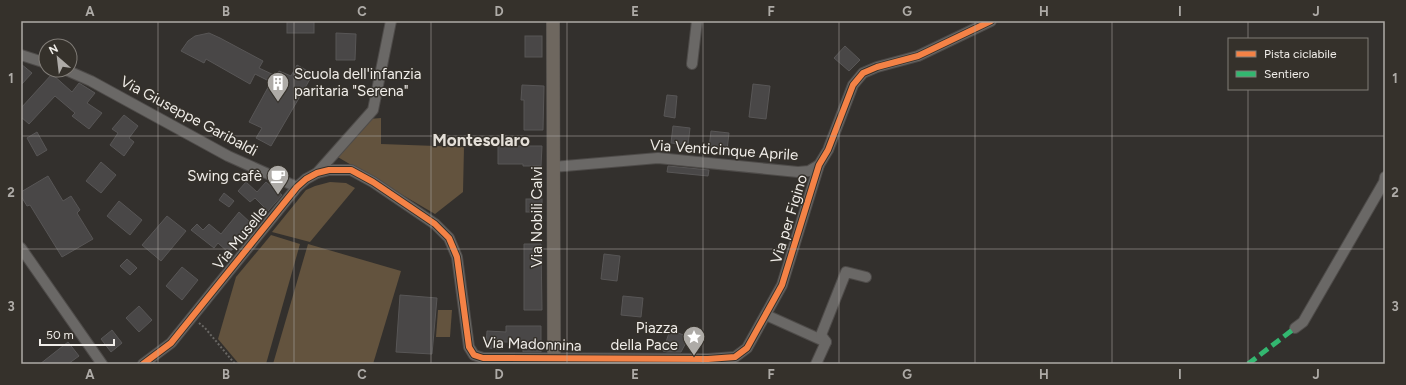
<svg xmlns="http://www.w3.org/2000/svg" width="1406" height="385" font-family="Figtree,sans-serif">
  <style>
    .green { fill: #63533e }
    .building { fill: #494747; stroke: #585656 }
    .lines { fill: none; stroke-linecap: round; stroke-linejoin: round }
    .minor-casing { stroke: #4e4b49; stroke-width: 12 }
    .major-casing { stroke: #4e4b49; stroke-width: 14 }
    .path { stroke: #696764; stroke-width: 2; stroke-dasharray: 2 2; stroke-linecap: butt }
    .minor { stroke: #6a6866; stroke-width: 10 }
    .major { stroke: #6e675f; stroke-width: 13 }
    .quiet { stroke: #33b770; stroke-width: 5; stroke-dasharray: 10 5; stroke-linecap: butt }
    .cycleway-casing { stroke: #35312b; stroke-width: 8 }
    .cycleway { stroke: #f48246; stroke-width: 6 }
    .grid { fill: none; stroke: #aeaba7; stroke-width: 1; stroke-opacity: 0.55 }
    .labels { text-anchor: middle; stroke-width: 3; stroke-linejoin: round; paint-order: stroke }
    .poi-label { font-size: 15px; fill: #f0ede9; stroke: #35312b; text-anchor: end }
    .street-label { font-size: 15px; fill: #f0ede9; stroke: #35312b }
    .quarter-label { font-size: 17px; font-weight: bold; fill: #e4dfd8; stroke: #35312b }
    .neatline { fill: none; stroke: #aeaba7; stroke-width: 1.5 }
    .grid-label { font-size: 13px; text-anchor: middle; font-weight: bold; fill: #aeaba7 }
  </style>
  <rect width="100%" height="100%" fill="#33302d"/>
  <g class="green">
    <polygon points="381,118 381,144 464,147 463,192 435,214 336,156 369,119"/>
    <polygon points="330,182 346,183 355,188 310,242 272,232 306,190 315,186"/>
    <polygon points="271,235 300,244 266,364 239,364 218,339 236,277"/>
    <polygon points="308,244 401,271 373,364 273,364"/>
    <polygon points="438,310 452,310 450,337 436,337"/>
  </g>
  <g class="building">
    <rect x="287" y="21" width="27" height="12"/>
    <polygon points="209,33 220,38 263,61 259,68 276,76 279,71 291,76 297,65 313,74 271,146 256,138 262,128 249,122 271,82 255,74 250,84 206,59 204,63 181,51 188,41 195,36"/>
    <polygon points="336,33 356,34 355,60 336,60"/>
    <rect x="525" y="36" width="17" height="21"/>
    <polygon points="845,46 860,60 849,71 834,58"/>
    <polygon points="21,64 32,73 21,85"/>
    <polygon points="52,74 72,92 79,83 95,93 87,103 102,113 89,129 72,116 75,113 55,96 29,124 21,117 21,108"/>
    <polygon points="753,84 770,86 766,119 749,117"/>
    <polygon points="522,85 544,86 543,130 524,130 524,100 521,100"/>
    <polygon points="667,95 677,96 675,118 664,116"/>
    <polygon points="124,115 138,126 129,138 134,142 124,156 110,145 118,133 112,129"/>
    <polygon points="673,126 690,128 688,145 671,143"/>
    <polygon points="711,131 729,133 727,150 709,148"/>
    <polygon points="37,132 47,150 37,156 27,138"/>
    <polygon points="498,146 542,146 541,166 523,166 523,164 498,164"/>
    <polygon points="101,162 116,175 101,193 86,181"/>
    <polygon points="668,166 709,170 708,176 667,172"/>
    <polygon points="48,176 63,201 71,196 80,210 77,213 93,239 62,257 30,205 27,206 21,196 21,192"/>
    <polygon points="246,182 257,192 266,182 282,195 268,211 255,198 250,202 238,191"/>
    <polygon points="224,193 234,201 229,207 219,200"/>
    <rect x="526" y="199" width="16" height="13"/>
    <polygon points="119,201 142,220 130,235 107,216"/>
    <polygon points="239,212 253,225 229,253 218,243 214,248 191,230 197,224 203,230 209,224 221,234"/>
    <polygon points="167,216 186,231 161,261 142,245"/>
    <polygon points="524,244 541,244 542,310 524,310"/>
    <polygon points="604,254 620,256 617,281 601,279"/>
    <polygon points="127,259 137,268 130,275 120,266"/>
    <polygon points="182,267 198,280 182,300 166,286"/>
    <polygon points="400,295 437,298 432,354 396,352"/>
    <polygon points="623,296 643,298 641,317 621,315"/>
    <polygon points="139,306 152,320 139,332 126,318"/>
    <polygon points="506,326 541,326 541,352 523,352 523,342 503,342 503,349 486,348 487,331 506,332"/>
    <polygon points="112,330 122,343 111,352 101,339"/>
    <polygon points="670,330 689,337 681,352 667,352 663,351"/>
    <polygon points="68,342 79,356 68,364 40,364"/>
  </g>
  <g class="lines">
    <g class="minor-casing">
      <g id="minor">
        <polyline points="21,55 46,63"/>
        <polyline points="692,64 697,21"/>
        <polyline points="66,70 91,81 228,156 297,187"/>
        <polyline points="553,167 658,158 798,172 809,171 819,165"/>
        <polyline points="317,173 373,110 391,21"/>
        <polyline points="21,248 102,364"/>
        <polyline points="766,315 826,342"/>
        <polyline points="1295,328 1303,322 1384,182 1385,177"/>
        <polyline points="143,364 171,343 297,187 306,179 317,173 329,170 351,170 373,182 435,224 449,238 457,257 469,347 474,355 483,358 708,359 735,357 747,348 782,285 819,165 828,150 853,85 863,73 877,67 918,56 991,21"/>
        <polyline points="816,364 826,342 821,335 846,272 866,277"/>
      </g>
    </g>
    <g class="major-casing">
      <polyline id="major" points="553,21 554,364"/>
    </g>
    <polyline class="path" points="199,323 205,328 235,364"/>
    <use href="#minor" class="minor"/>
    <use href="#major" class="major"/>
    <polyline class="quiet" points="1248,364 1295,328"/>
    <g class="cycleway-casing">
      <polyline id="cycleway" points="143,364 171,343 297,187 306,179 317,173 329,170 351,170 373,182 435,224 449,238 457,257 469,347 474,355 483,358 708,359 735,357 747,348 782,285 819,165 828,150 853,85 863,73 877,67 918,56 991,21"/>
    </g>
    <use href="#cycleway" class="cycleway"/>
  </g>
  <path class="grid" d="M158,21V364M294,21V364M431,21V364M567,21V364M703,21V364M839,21V364M975,21V364M1112,21V364M1248,21V39M1248,89V364M21,136H1385M21,249H1385"/>
  <defs>
    <g id="building-pin" transform="scale(1.15)"><path d="M0 17L-7.5 6A9.5 9.5 0 1 1 7.5 6Z" fill="#aeaba7" stroke="#35312b"/><path d="M-4-6H4V6H1V3H-1V6H-4ZM-2.5-4.3h1.7v1.8h-1.7ZM.8-4.3h1.7v1.8H.8ZM-2.5-1h1.7V.8h-1.7ZM.8-1h1.7V.8H.8Z" fill="#fff"/></g>
    <g id="cafe-pin" transform="scale(1.15)"><path d="M0 17L-7.5 6A9.5 9.5 0 1 1 7.5 6Z" fill="#aeaba7" stroke="#35312b"/><path d="M-5.5-4.5H6V0H3Q3 3.5 0 3.5H-2.5Q-5.5 3.5-5.5 0ZM3-3.2v2h1.7v-2ZM-6 4.5H4V6H-6Z" fill="#fff"/></g>
    <g id="sight-pin" transform="scale(1.15)"><path d="M0 17L-7.5 6A9.5 9.5 0 1 1 7.5 6Z" fill="#aeaba7" stroke="#35312b"/><path d="M0-6L1.8-2.2L6-1.7L2.9 1.2L3.7 5.4L0 3.3L-3.7 5.4L-2.9 1.2L-6-1.7L-1.8-2.2Z" fill="#fff"/></g>
  </defs>
  <g fill-rule="evenodd">
    <use href="#building-pin" x="278" y="83"/>
    <use href="#cafe-pin" x="278" y="176"/>
    <use href="#sight-pin" x="694" y="337"/>
  </g>
  <g class="labels">
    <g class="poi-label">
      <text x="294" y="79" text-anchor="start">Scuola dell'infanzia<tspan x="294" dy="17">paritaria "Serena"</tspan></text>
      <text x="262" y="181">Swing cafè</text>
      <text x="678" y="333">Piazza<tspan x="678" dy="17">della Pace</tspan></text>
    </g>
    <g class="street-label">
      <text transform="translate(189 116) rotate(28)" y="5">Via Giuseppe Garibaldi</text>
      <text transform="translate(724 150) rotate(4)" y="5">Via Venticinque Aprile</text>
      <text transform="translate(537 217) rotate(-90)" y="5">Via Nobili Calvi</text>
      <text transform="translate(789 219) rotate(-73)" y="5">Via per Figino</text>
      <text transform="translate(240 238) rotate(-51)" y="5">Via Muselle</text>
      <text transform="translate(532 344) rotate(2)" y="5">Via Madonnina</text>
    </g>
    <g class="quarter-label">
      <text x="481" y="146">Montesolaro</text>
    </g>
  </g>
  <rect width="1406" height="385" fill="none" stroke="#35312b" stroke-width="44"/>
  <rect x="1228" y="38" width="140" height="52" fill="#35312b" stroke="#807c77"/>
  <rect x="1236" y="51" width="20" height="6" fill="#f48246" stroke="#807c77"/>
  <text x="1264" y="58" font-size="12" fill="#f0ede9">Pista ciclabile</text>
  <rect x="1236" y="71" width="20" height="6" fill="#33b770" stroke="#807c77"/>
  <text x="1264" y="78" font-size="12" fill="#f0ede9">Sentiero</text>
  <g transform="translate(58 58) rotate(332)"><circle r="19" fill="#35312b" stroke="#807c77"/>
  <path d="M0-3L7 15L0 10L-7 15Z" fill="#aeaba7"/>
  <text y="-6" font-size="11" font-weight="bold" text-anchor="middle" fill="#f0ede9">N</text>
  </g>
  <path d="M40 339v6h74v-6" fill="none" stroke="#f0ede9" stroke-width="2"/>
  <text x="46" y="339" font-size="12" fill="#f0ede9" stroke="#35312b" stroke-width="3" paint-order="stroke">50 m</text>
  <rect x="22" y="22" width="1362" height="341" class="neatline"/>
  <g class="grid-label">
    <text x="90" y="16">A</text>
    <text x="226" y="16">B</text>
    <text x="362" y="16">C</text>
    <text x="499" y="16">D</text>
    <text x="635" y="16">E</text>
    <text x="771" y="16">F</text>
    <text x="907" y="16">G</text>
    <text x="1044" y="16">H</text>
    <text x="1180" y="16">I</text>
    <text x="1316" y="16">J</text>
    <text x="11" y="83">1</text>
    <text x="1395" y="83">1</text>
    <text x="11" y="197">2</text>
    <text x="1395" y="197">2</text>
    <text x="11" y="311">3</text>
    <text x="1395" y="311">3</text>
    <text x="90" y="379">A</text>
    <text x="226" y="379">B</text>
    <text x="362" y="379">C</text>
    <text x="499" y="379">D</text>
    <text x="635" y="379">E</text>
    <text x="771" y="379">F</text>
    <text x="907" y="379">G</text>
    <text x="1044" y="379">H</text>
    <text x="1180" y="379">I</text>
    <text x="1316" y="379">J</text>
  </g>
</svg>
